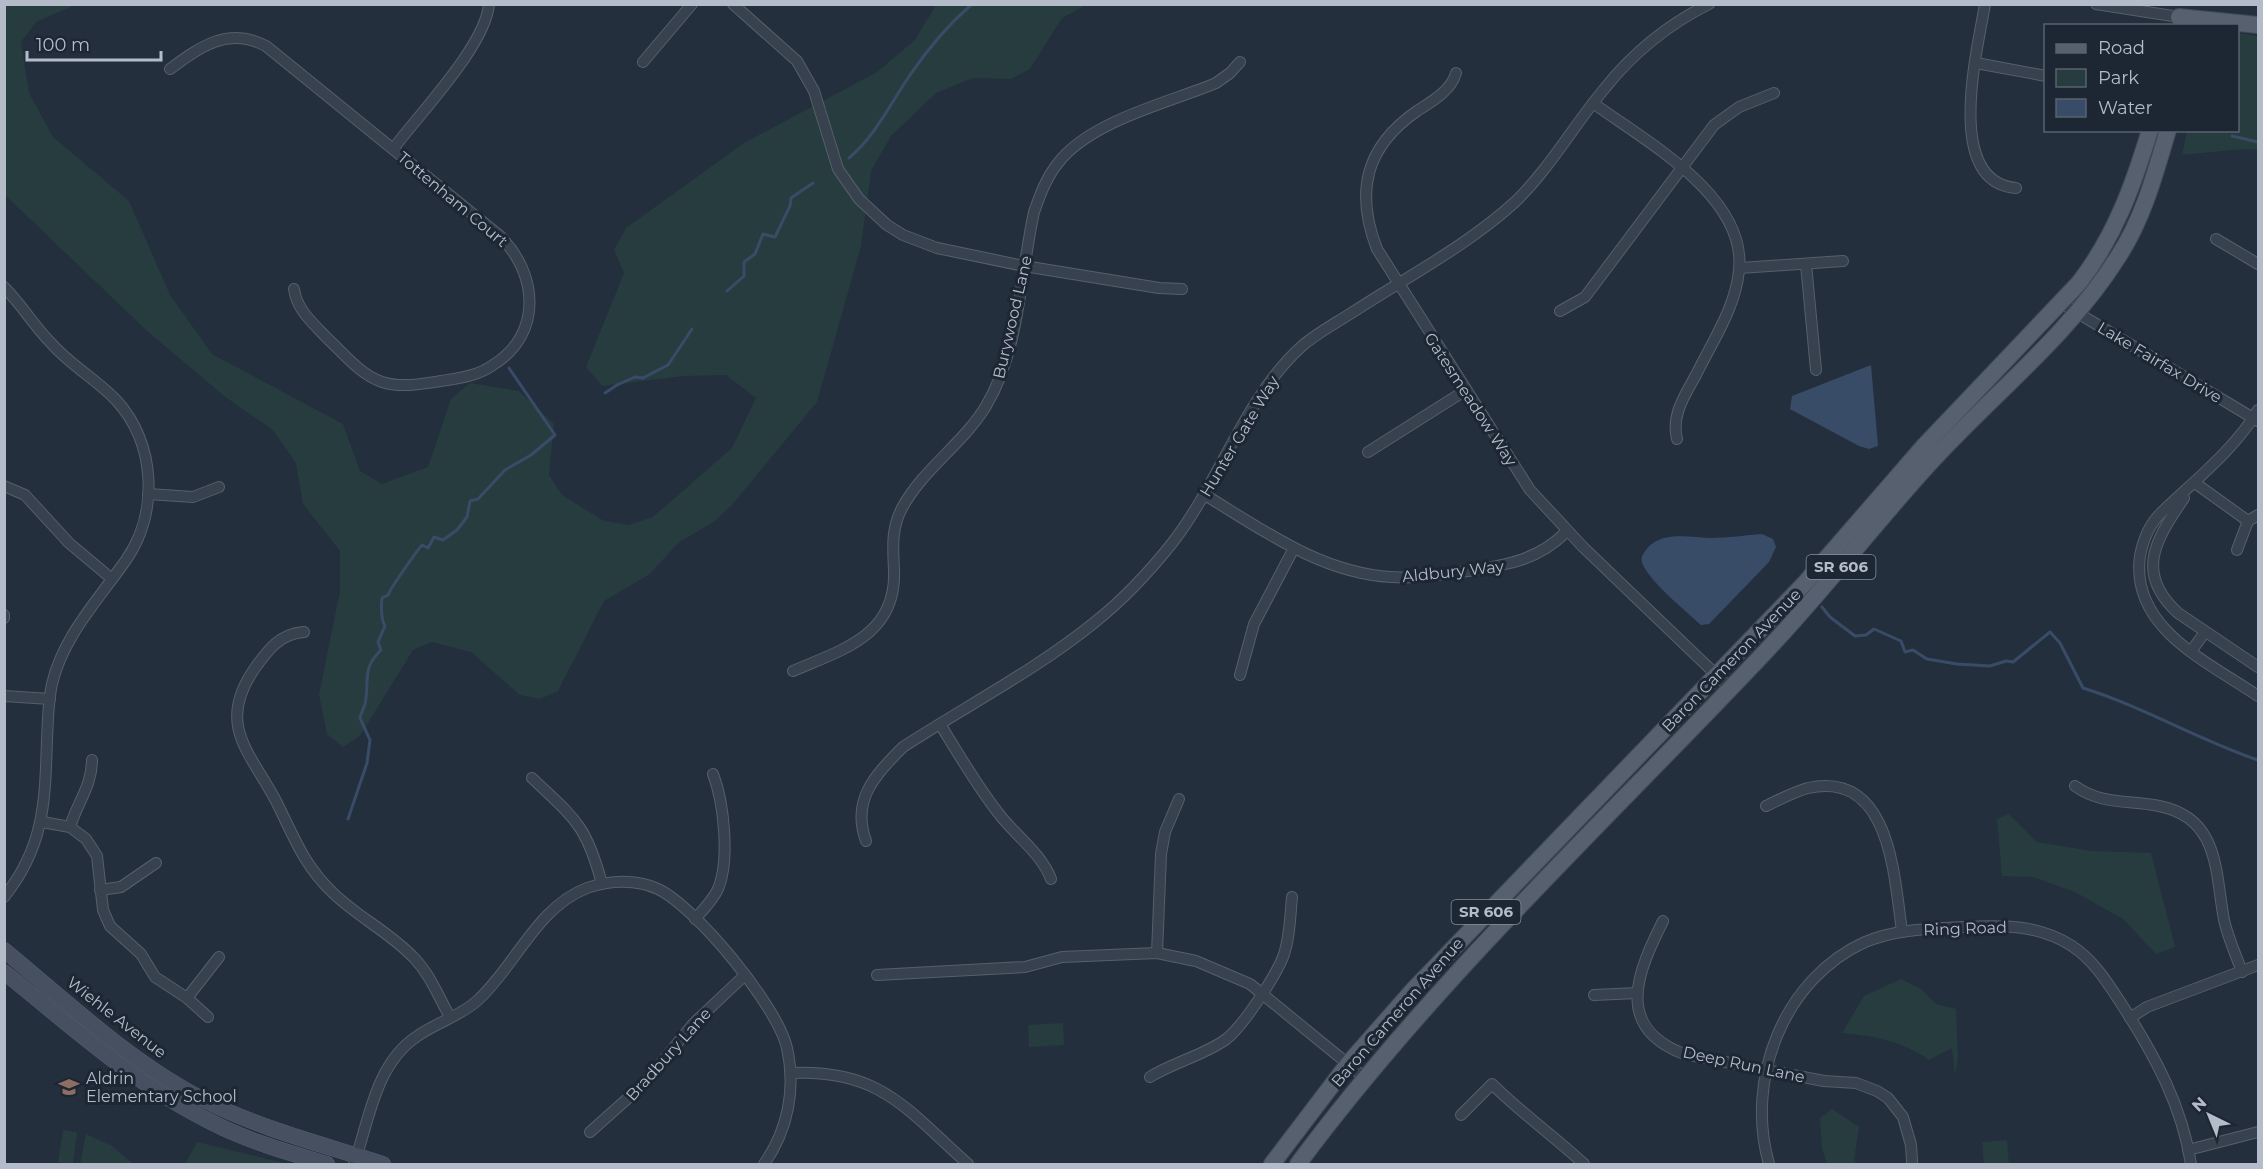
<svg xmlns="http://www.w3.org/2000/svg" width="2263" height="1169" font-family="Montserrat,sans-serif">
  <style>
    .green { fill: #263c3f }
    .water { fill: #394c67 }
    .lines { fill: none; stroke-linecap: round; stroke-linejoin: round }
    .stream { stroke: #394c67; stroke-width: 3 }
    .street-casing { stroke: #565f6c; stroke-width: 12 }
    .secondary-casing { stroke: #565f6c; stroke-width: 16 }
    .primary-casing { stroke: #414a57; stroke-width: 18 }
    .street { stroke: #38414e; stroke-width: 10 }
    .secondary { stroke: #465061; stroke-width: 15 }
    .primary { stroke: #56606e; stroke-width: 16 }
    .labels { text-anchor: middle; stroke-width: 6; stroke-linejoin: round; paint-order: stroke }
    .shield { fill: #1d2633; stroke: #878f9c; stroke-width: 1.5 }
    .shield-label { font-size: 15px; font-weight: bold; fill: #b4bcc9 }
    .street-label { font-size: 16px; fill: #b4bcc9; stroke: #1d2633 }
    .poi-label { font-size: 16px; fill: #b4bcc9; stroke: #1d2633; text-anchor: start }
  </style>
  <rect width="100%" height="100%" fill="#242f3e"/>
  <g class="green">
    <polygon points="4,5 75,5 36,22 21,42 29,93 53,137 129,201 170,295 212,354 343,424 360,471 382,484 428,467 451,399 470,383 519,391 554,424 549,475 562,495 604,521 629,525 653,517 732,448 756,398 726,375 684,376 602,386 586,367 624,273 614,250 626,228 744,143 877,72 915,40 936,5 1086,5 1062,18 1030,69 1011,79 973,78 936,93 891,136 871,171 861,246 817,402 731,506 715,521 678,543 650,574 604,601 558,691 540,699 520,695 471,652 432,642 413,650 360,736 343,747 327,734 319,695 340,591 340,551 303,504 296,463 273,430 224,396 145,329 5,195"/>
    <polygon points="2238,33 2258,36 2258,150 2243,149 2182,155 2187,131 2238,130"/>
    <polygon points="2009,814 2037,842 2091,851 2151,853 2175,947 2156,954 2123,919 2075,892 2033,877 2002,876 1997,819"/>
    <path d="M1901,979L1921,989L1936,1004L1956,1009L1958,1058L1955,1075L1952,1048L1929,1060C1903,1041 1874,1036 1842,1033L1864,996Z"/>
    <polygon points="1063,1023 1064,1045 1029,1047 1028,1025"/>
    <polygon points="1832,1109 1859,1127 1854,1160 1856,1164 1827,1164 1822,1148 1820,1118"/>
    <polygon points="63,1130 77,1132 73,1164 58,1162"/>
    <polygon points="86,1134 112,1146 133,1164 80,1164"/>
    <polygon points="2007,1140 2009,1164 1984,1164 1982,1142"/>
    <polygon points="197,1142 288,1164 185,1164"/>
  </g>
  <g class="water">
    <polygon points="1871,365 1878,446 1869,449 1859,446 1790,409 1792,396"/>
    <path d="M1762,534L1773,539L1776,547L1769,562L1709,624L1701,625C1684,609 1653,585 1643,565C1641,560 1641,557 1644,553C1659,529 1689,538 1712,538C1728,538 1746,535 1762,534Z"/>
  </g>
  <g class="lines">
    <g class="stream">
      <polyline points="2232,136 2258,142"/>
      <path d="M849,158C876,135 890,104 910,75C927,50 949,24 972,4"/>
      <polyline points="727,291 744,276 744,262 755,254 763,234 775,237 790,206 791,198 813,183"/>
      <polyline points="605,393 617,385 635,377 643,378 668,365 692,329"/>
      <path d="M1822,607L1830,617L1855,636L1866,635L1874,629L1901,641L1905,652L1913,650L1927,659L1957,664L1990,666L2006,661L2013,662L2050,632L2060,643L2083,688C2144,707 2199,740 2258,760"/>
      <path d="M348,819L367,763L370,740L360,718C361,713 364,708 365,704C370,681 361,669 381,650L378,642L385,626C381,620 381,605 382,598L388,595C389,590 419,548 422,545L428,548L434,537L443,540L457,530L467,517L470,501L478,499L505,470L531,455L555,435L509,368"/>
    </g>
    <g class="street-casing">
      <g id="street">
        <polyline points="733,4 797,61 814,91 838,169 859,199 887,225 903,235 937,248 1024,266 1159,288 1182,289"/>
        <path d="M1985,4C1978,48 1943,182 2016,188"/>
        <polyline points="2096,4 2179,17"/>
        <polyline points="643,62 692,4"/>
        <polyline points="1976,63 2046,76"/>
        <path d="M170,69C200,47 228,26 266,46L500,236C538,274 543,334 493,365C478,376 459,378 441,381C422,384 401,388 382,382C361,375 345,355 329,340C314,324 297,311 294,289"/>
        <path d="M1456,73C1451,91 1431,102 1417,111C1365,147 1355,192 1377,249L1530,490L1583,547L1730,688"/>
        <path d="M1593,103C1645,141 1747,196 1739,270C1736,307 1712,342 1696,375C1685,395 1671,415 1677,439"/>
        <path d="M393,149C419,114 486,45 489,4"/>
        <polyline points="2216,239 2258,264"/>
        <polyline points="1806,264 1816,370"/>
        <polyline points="1740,268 1843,261"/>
        <path d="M4,287C22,305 34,326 51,343C70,365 96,379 116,400C156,443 159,513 126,560C99,599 63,636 52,684C48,702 48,720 47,739C45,800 45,846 4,897"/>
        <polyline points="2061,303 2258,421"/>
        <polyline points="1560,311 1585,297 1714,125 1739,107 1774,93"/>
        <path d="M2258,410C2236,448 2193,482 2162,512C2149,524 2143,540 2140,556C2130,628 2208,662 2258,696"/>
        <polyline points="1368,452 1466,390"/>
        <polyline points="2195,483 2248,521 2258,515"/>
        <polyline points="4,486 25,495 69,543 112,579"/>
        <polyline points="148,494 193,497 219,487"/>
        <path d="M1205,495C1263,530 1321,573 1391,577C1417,579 1443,574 1468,571C1507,565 1539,560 1567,531"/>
        <path d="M2184,498C2156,539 2134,573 2178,613L2258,667"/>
        <polyline points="2237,550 2248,521"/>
        <polyline points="4,615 4,618"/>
        <path d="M304,632C279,634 268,650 255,668C215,725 251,753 276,801C294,837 303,864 333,893C359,918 391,933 415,959C431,976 439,998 450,1017"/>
        <polyline points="2192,650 2205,632"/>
        <path d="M793,671C841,650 897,636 894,570C893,548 891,529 902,508C923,469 963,444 986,406C1020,349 1020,276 1034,212C1040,195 1046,178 1058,163C1090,121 1168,103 1216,83L1230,73L1240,62"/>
        <polyline points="1240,675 1254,624 1294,548"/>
        <polyline points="4,696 50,699"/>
        <path d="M940,724C959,755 977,786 999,814C1016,836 1041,853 1051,879"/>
        <path d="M532,778C575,819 586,824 602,884"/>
        <path d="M2075,786C2101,805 2129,800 2159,806C2220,818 2215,872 2224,920C2228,938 2236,955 2242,972"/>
        <path d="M1766,806C1779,800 1793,792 1808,788C1891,770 1894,877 1902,931"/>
        <polyline points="42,822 70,827 86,839 97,856 103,910 110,926 141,954 155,977 187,998 208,1017"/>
        <path d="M70,827C77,803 92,786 92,760"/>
        <path d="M866,841C851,800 875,775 903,747C966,706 1036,670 1095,622C1124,599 1150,571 1173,542C1220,481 1245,397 1302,346C1317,333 1336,323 1353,312C1407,277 1468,245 1515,202C1550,168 1574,125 1605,88C1633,53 1669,24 1709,4"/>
        <polyline points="100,890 121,887 156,863"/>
        <path d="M695,919C703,910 713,900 718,889C730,860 724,803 713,774"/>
        <path d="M1663,921C1638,971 1613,1027 1684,1054L1824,1081L1856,1083L1877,1091L1888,1098L1903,1117L1911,1145L1912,1161"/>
        <polyline points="1157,953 1161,854 1165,832 1179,799"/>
        <polyline points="877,975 1025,967 1062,957 1157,953 1196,961 1250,984 1364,1077"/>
        <polyline points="1594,995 1637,993"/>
        <polyline points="187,998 219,957"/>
        <polyline points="2130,1018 2147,1007 2258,965"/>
        <path d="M791,1073C881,1069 907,1110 968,1164"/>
        <path d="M1150,1077C1174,1062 1202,1056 1225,1040C1242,1028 1275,977 1283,957C1290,938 1290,917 1292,897"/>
        <path d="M1461,1115L1492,1084C1521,1113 1554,1136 1584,1164"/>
        <polyline points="590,1132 645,1083 693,1024 745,975"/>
        <polyline points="2188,1150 2258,1132"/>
        <path d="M354,1164C369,1121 375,1065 416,1037C435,1023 461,1016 478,1000C516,965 537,907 587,888C609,880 637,879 658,889C696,907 778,1007 787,1048C796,1089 788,1130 764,1164"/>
        <path d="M1769,1164C1745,1080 1783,979 1865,942C1896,929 1929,929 1962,927C2001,925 2038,924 2072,946C2095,961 2109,985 2124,1008C2155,1056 2182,1106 2191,1164"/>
      </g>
    </g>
    <g class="secondary-casing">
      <g id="secondary">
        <path d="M4,950C67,1002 129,1061 202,1099C260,1129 322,1144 383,1164"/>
        <path d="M4,972C70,1025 134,1084 211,1122C248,1141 287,1152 327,1164"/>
      </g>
    </g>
    <g class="primary-casing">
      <g id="primary">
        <polyline points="2179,17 2258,25"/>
        <path d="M1272,1164L1348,1064L1414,989L1805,583L1924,446L2079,283C2115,236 2133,186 2150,130"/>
        <path d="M1298,1164C1437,977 1608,819 1767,650C1821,593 1868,532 1920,474C1984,401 2066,340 2118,257C2143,219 2155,174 2168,130"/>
      </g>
    </g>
    <use href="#street" class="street"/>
    <use href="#secondary" class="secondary"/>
    <use href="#primary" class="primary"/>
  </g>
  <defs>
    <g id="school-bare" transform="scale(1.62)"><path d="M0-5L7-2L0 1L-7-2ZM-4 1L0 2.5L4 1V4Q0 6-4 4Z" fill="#8d6e63" stroke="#1d2633" stroke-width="2.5" paint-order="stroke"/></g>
  </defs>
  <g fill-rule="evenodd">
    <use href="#school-bare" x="69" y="1087"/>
  </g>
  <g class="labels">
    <g class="shield">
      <rect x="1806.5" y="555" width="69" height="24" rx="4.5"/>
      <rect x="1451.5" y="900" width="69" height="24" rx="4.5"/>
    </g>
    <g class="shield-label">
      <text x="1841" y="572">SR 606</text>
      <text x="1486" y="917">SR 606</text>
    </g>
    <g class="street-label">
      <text transform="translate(453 199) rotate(40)" y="6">Tottenham Court</text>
      <text transform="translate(1012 317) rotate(-77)" y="6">Burywood Lane</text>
      <text transform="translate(2160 362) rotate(31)" y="6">Lake Fairfax Drive</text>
      <text transform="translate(1471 399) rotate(57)" y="6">Gatesmeadow Way</text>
      <text transform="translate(1239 436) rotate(-59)" y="6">Hunter Gate Way</text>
      <text transform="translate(1453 571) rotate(-6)" y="6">Aldbury Way</text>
      <text transform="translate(1731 660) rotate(-46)" y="6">Baron Cameron Avenue</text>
      <text transform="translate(1965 928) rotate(-2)" y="6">Ring Road</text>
      <text transform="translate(1397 1012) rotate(-49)" y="6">Baron Cameron Avenue</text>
      <text transform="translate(117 1017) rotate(38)" y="6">Wiehle Avenue</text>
      <text transform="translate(668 1054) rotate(-48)" y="6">Bradbury Lane</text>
      <text transform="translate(1744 1064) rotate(12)" y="6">Deep Run Lane</text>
    </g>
    <g class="poi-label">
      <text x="86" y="1084">Aldrin<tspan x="86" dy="18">Elementary School</tspan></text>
    </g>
  </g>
  <rect width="2263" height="1169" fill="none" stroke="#b4bcc9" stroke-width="12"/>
  <rect x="2044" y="24" width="195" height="108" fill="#1d2633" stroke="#59626f" stroke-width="1.5"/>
  <rect x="2056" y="44" width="30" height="9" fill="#56606e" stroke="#59626f" stroke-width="1.5"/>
  <text x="2098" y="54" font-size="18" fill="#b4bcc9">Road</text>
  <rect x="2056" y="69" width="30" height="18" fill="#263c3f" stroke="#59626f" stroke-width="1.5"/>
  <text x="2098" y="84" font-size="18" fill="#b4bcc9">Park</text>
  <rect x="2056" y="99" width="30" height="18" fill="#394c67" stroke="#59626f" stroke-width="1.5"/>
  <text x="2098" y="114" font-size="18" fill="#b4bcc9">Water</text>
  <g transform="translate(2209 1115) rotate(317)" stroke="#1d2633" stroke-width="4.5" paint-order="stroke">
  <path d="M0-4.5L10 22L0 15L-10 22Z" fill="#b4bcc9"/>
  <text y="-9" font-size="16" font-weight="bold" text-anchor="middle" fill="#b4bcc9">N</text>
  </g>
  <path d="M27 51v9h134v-9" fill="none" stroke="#b4bcc9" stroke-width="3"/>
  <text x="36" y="51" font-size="18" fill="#b4bcc9" stroke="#1d2633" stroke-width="4.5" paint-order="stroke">100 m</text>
</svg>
